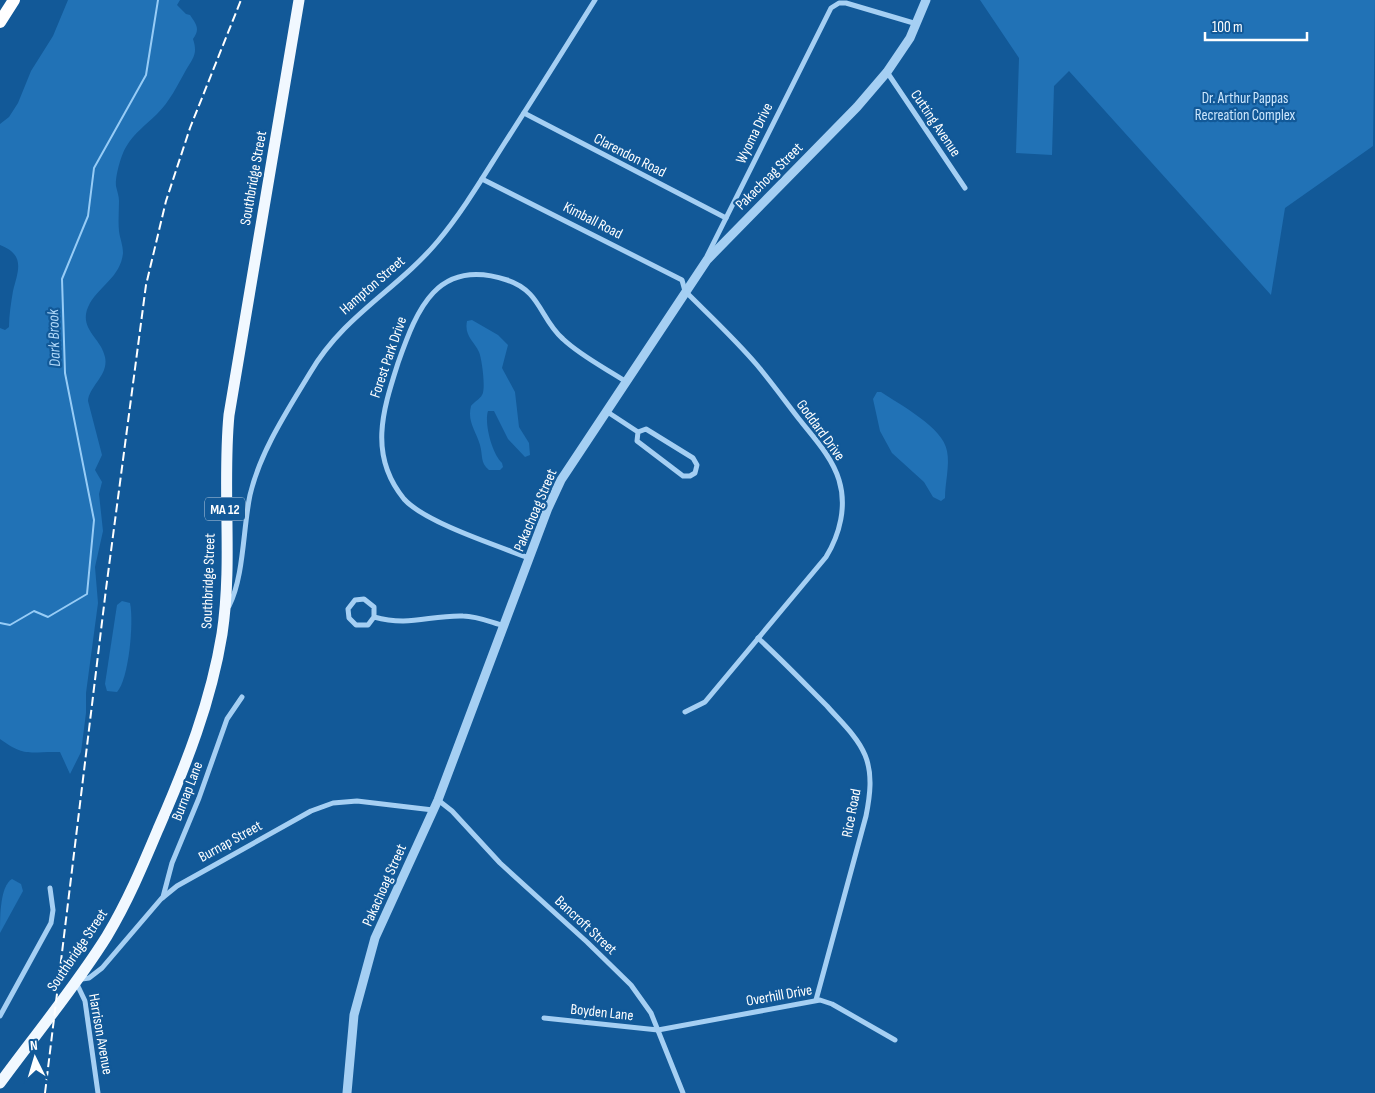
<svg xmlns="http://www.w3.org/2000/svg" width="1375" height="1093" font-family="'Sofia Sans Condensed',sans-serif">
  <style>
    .green { fill: #2172b6 }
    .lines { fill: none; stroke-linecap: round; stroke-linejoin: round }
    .stream { stroke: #97ccf6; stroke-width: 2 }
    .minor { stroke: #a5cff3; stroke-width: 5 }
    .tertiary { stroke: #a5cff3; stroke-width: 9 }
    .primary { stroke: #f1f8ff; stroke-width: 11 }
    .motorway { stroke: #fff; stroke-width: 12 }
    .rail { stroke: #fff; stroke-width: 2; stroke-dasharray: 9 4; stroke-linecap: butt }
    .labels { text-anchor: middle; stroke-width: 4.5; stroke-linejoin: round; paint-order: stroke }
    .shield { fill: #125998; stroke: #b8cde0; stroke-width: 1 }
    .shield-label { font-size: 14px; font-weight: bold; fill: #fff }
    .park-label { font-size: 15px; fill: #cde7fd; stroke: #125998 }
    .street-label { font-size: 15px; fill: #fff; stroke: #125998 }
    .water-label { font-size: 16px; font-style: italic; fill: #b1d9fa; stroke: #125998 }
  </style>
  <rect width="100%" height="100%" fill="#125998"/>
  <g class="green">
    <path d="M68,0H180L177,5L186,14L190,15C197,25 200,29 193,39C198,54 193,58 186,70C177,86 170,101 157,114C146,125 134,133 126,147C121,155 115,177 116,186C117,191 119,196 119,201C119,211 118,221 119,231C120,239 123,245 123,253C121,276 100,286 90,303C76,328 101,337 105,357C109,375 89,386 88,401L102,455L95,470L102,482L99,494L103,531L95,567L98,603L86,693V713L81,752L70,774L60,752C30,751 26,758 0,739V328L5,330L9,327C9,315 11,303 13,291C18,271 26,255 0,245V124L9,117L18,103L31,71L53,36Z"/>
    <polygon points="980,0 1375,0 1373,146 1285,208 1271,295 1069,71 1054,86 1052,155 1016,153 1019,58"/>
    <path d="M472,320L498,335L508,345L502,368L515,392L519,427L529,443L530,455L525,457L508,439L494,411H488C484,423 492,454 502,463L503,467L500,470H489C480,463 483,455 480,445C476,431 467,422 471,406C474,402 480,399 482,395C486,390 482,359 479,352C474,341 464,336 467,321Z"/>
    <path d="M877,392H881C900,405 943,427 947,451C950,465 945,483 945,498L941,501L933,497L924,482L892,453L880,431L873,399Z"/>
    <path d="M122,601L130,603C134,621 129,679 117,692L107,691L105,684L117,605Z"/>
    <path d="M12,879L21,884L23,891L0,933C0,916 0,886 12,879Z"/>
  </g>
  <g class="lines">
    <polyline class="stream" points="0,623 10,625 34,611 48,617 87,594 94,520 65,373 62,279 88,216 94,168 146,75 158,0"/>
    <g class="minor">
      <polyline points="887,72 965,188"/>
      <polyline points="524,113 726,218"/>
      <path d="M482,179L682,280L685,291C709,315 735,339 757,365C772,383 785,401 799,419C814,438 832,457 839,480C847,506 840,534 826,557L705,702L685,712"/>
      <polyline points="707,256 831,8 839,3 846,3 917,24"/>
      <polyline points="606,411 638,432 646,429 693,458 697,465 695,473 690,476 683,476 637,441 638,432"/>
      <path d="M529,558C498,546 424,522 404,499C368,455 383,410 398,363C417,309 437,257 507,280C541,291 540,319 563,339C581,356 605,368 625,381"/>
      <path d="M229,606C244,577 243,528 250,495C260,452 287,411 310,373C344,315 397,290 438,241C463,211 483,177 504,144C535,96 565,48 595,0"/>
      <path d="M374,617L368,625H356L349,618L348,609L355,600L364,599L374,607V617C410,627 429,615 463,616C477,616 490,622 504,626"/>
      <path d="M758,638C782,660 804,683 827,706C840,721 857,736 865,755C873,774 870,796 866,816L816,1000"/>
      <polyline points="438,800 452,811 500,863 587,942 631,985 651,1013 683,1093"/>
      <polyline points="163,897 172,863 199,798 227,719 242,697"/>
      <polyline points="0,1016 51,923 53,910 50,888"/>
      <polyline points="544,1018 658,1030 820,1000 832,1004 895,1040"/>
      <polyline points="98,1093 85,1001 75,980 89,978 102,968 161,899 177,886 311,811 333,803 357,801 433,810"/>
    </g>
    <polyline class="tertiary" points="347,1093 354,1015 375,938 438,800 548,508 561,480 707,260 857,107 887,72 910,38 926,0"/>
    <path class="primary" d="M0,1083C35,1035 76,986 107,936C128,901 143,865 159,827C186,765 211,702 222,634C233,562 222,488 229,415L299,0"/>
    <polyline class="motorway" points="0,22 14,0"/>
    <polyline class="rail" points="45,1093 106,589 146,285 166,201 190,128 241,0"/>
  </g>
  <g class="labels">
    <rect class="shield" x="205" y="497.5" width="40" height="23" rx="4"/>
    <g class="shield-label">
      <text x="225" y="514">MA 12</text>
    </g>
    <g class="park-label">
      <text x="1245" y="103">Dr. Arthur Pappas<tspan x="1245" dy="17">Recreation Complex</tspan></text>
    </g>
    <g class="street-label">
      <text transform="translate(936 123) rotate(56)" y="5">Cutting Avenue</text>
      <text transform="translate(754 133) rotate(-64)" y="5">Wyoma Drive</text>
      <text transform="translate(630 155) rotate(27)" y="5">Clarendon Road</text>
      <text transform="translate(769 176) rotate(-45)" y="5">Pakachoag Street</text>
      <text transform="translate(253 178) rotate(-80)" y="5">Southbridge Street</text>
      <text transform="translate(593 220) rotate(27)" y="5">Kimball Road</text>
      <text transform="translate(372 285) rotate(-41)" y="5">Hampton Street</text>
      <text transform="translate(388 357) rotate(-71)" y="5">Forest Park Drive</text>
      <text transform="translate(821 430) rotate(54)" y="5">Goddard Drive</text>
      <text transform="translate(535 510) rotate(-67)" y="5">Pakachoag Street</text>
      <text transform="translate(208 581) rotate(-88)" y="5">Southbridge Street</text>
      <text transform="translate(187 791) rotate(-69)" y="5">Burnap Lane</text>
      <text transform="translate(851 813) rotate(-79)" y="5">Rice Road</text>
      <text transform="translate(230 841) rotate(-29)" y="5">Burnap Street</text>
      <text transform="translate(384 885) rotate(-66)" y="5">Pakachoag Street</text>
      <text transform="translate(586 925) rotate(43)" y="5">Bancroft Street</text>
      <text transform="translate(77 950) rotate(-56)" y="5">Southbridge Street</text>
      <text transform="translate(779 995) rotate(-10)" y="5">Overhill Drive</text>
      <text transform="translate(602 1012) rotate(6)" y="5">Boyden Lane</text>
      <text transform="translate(101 1034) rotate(80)" y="5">Harrison Avenue</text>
    </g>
    <g class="water-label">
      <text transform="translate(53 338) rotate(-92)" y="6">Dark Brook</text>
    </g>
  </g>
  <g transform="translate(35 1058) rotate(355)" stroke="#125998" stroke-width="4" paint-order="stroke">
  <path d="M0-4L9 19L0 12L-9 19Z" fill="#ffffff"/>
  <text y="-8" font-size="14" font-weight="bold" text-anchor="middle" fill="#ffffff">N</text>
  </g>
  <path d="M1205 32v8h102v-8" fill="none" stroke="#ffffff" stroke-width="2.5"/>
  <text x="1212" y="32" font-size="15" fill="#ffffff" stroke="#125998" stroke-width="4" paint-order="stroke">100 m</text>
</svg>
